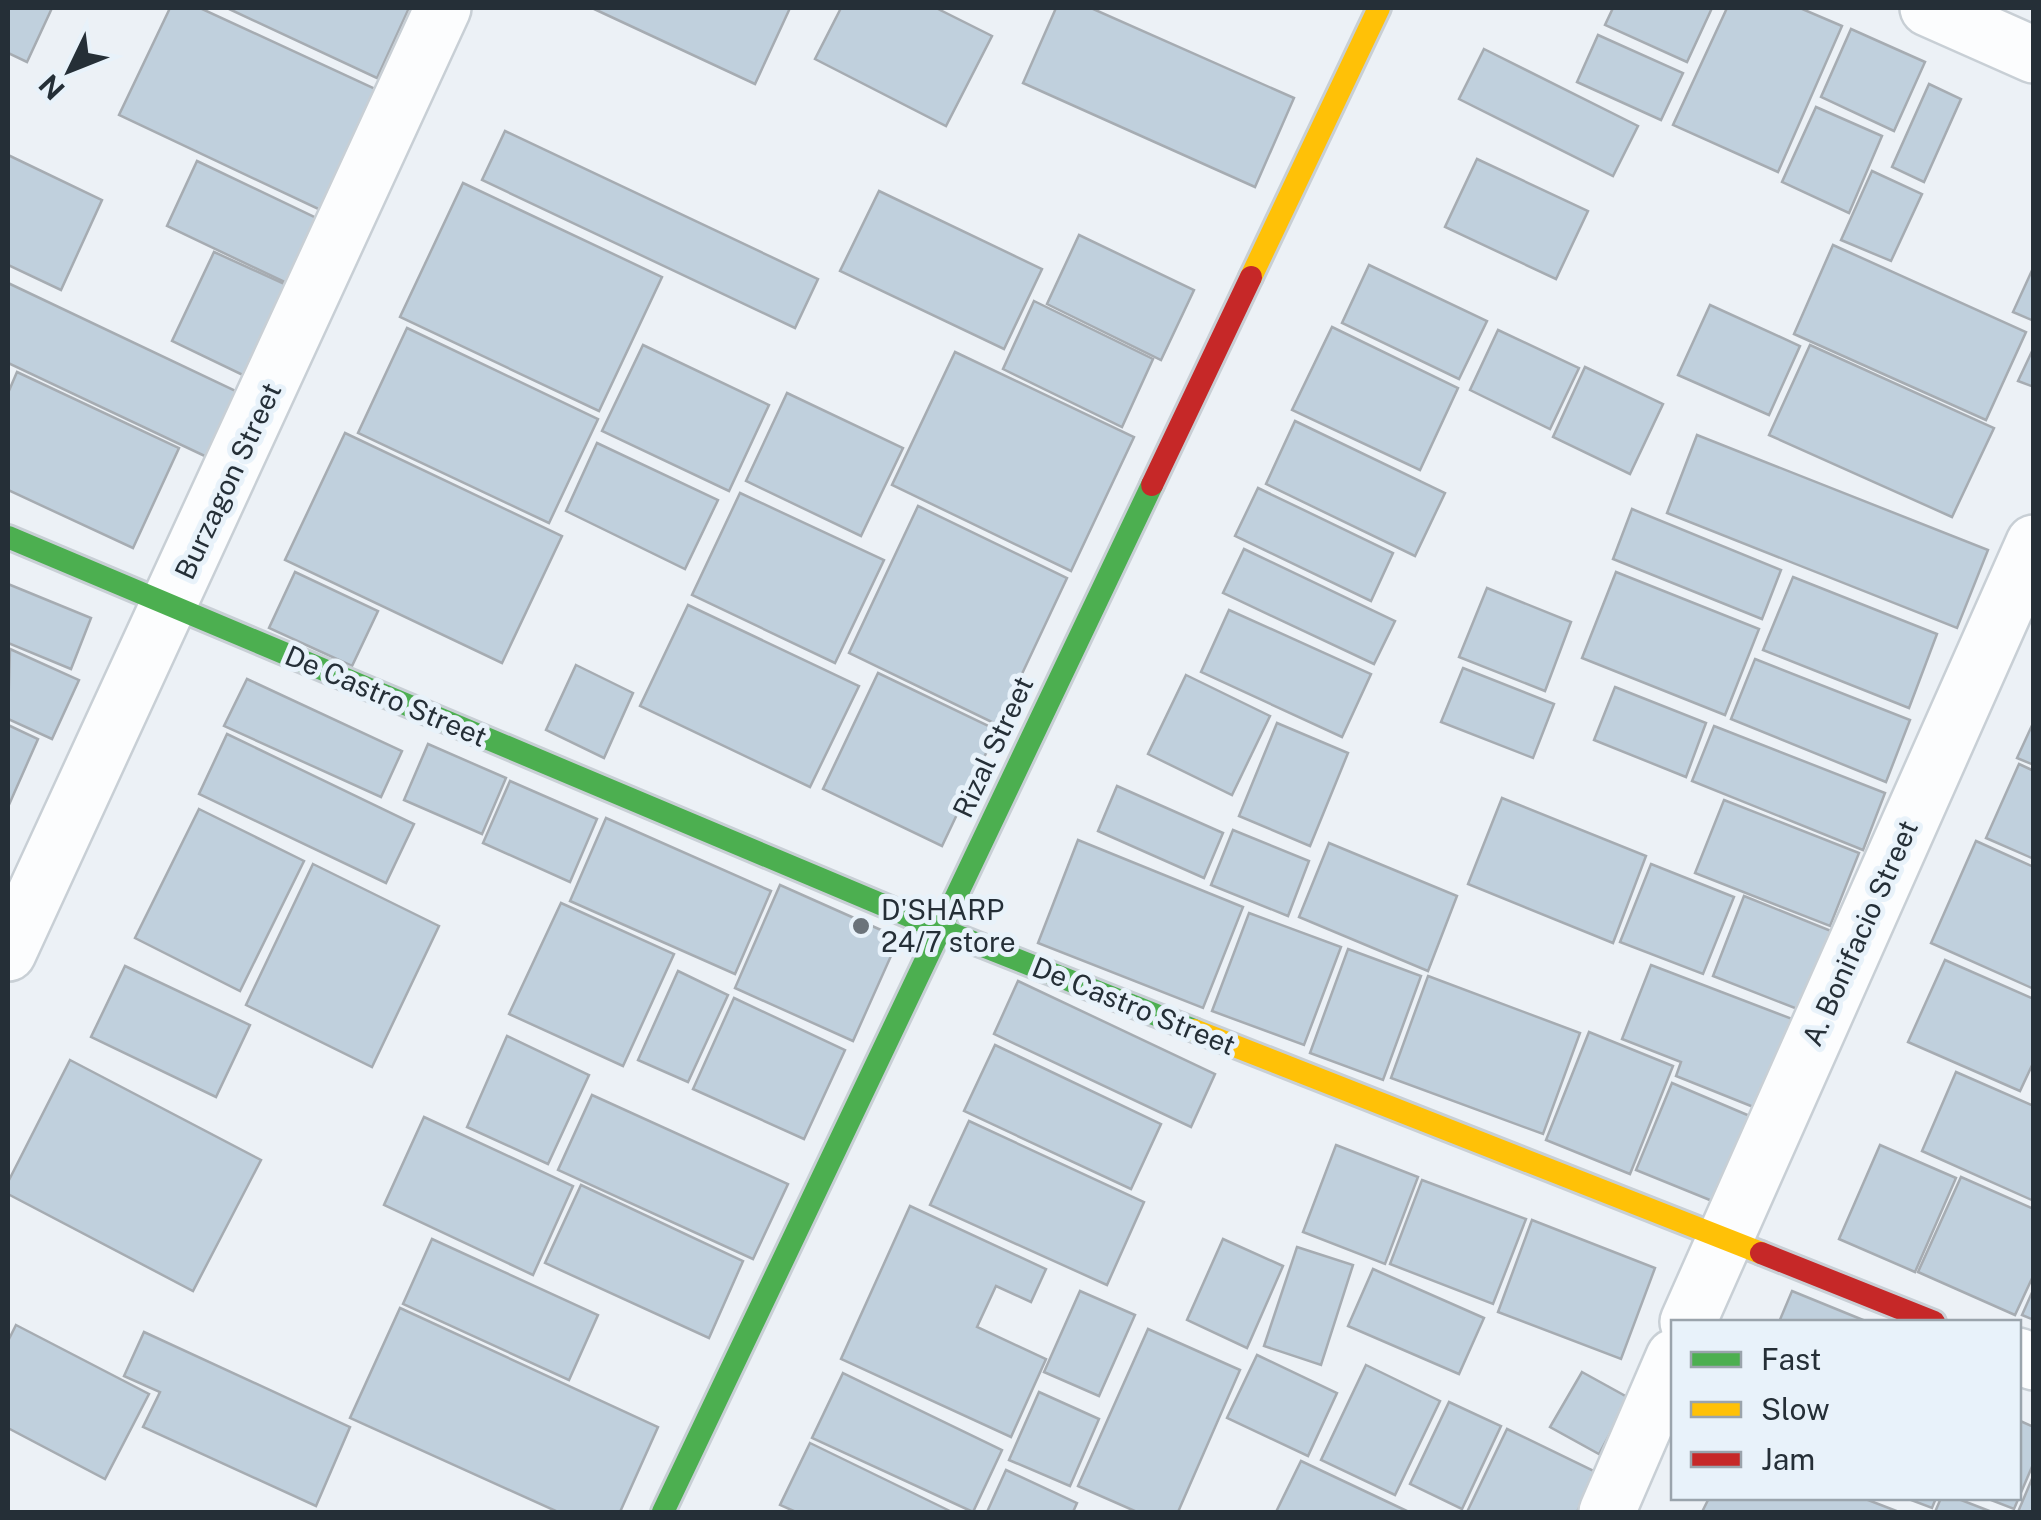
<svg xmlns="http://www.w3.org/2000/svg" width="2041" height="1520" font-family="'Public Sans',sans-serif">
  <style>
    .building { fill: #c0d0dd; stroke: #a6acb2; stroke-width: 2.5 }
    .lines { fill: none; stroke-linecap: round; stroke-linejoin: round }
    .street-casing { stroke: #c8cfd5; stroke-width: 60 }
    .fast-casing { stroke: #c8cfd5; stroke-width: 28 }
    .slow-casing { stroke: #c8cfd5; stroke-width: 28 }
    .jam-casing { stroke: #c8cfd5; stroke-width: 28 }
    .street { stroke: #fcfdfe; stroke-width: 55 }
    .fast { stroke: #4caf50; stroke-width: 22 }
    .slow { stroke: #ffc107; stroke-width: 22 }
    .jam { stroke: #c62828; stroke-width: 22 }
    .poi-dot { fill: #6b737a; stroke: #e8f2fa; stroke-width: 4 }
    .labels { text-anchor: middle; stroke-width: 10; stroke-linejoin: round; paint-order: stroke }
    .street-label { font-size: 28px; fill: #252f37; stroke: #e8f2fa }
    .poi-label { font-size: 28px; fill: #252f37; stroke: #e8f2fa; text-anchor: start }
  </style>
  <rect width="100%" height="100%" fill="#ecf1f6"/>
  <g class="building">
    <polygon points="8,8 52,8 27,62 8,53"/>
    <polygon points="170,8 200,8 382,92 327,213 119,115"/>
    <polygon points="227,8 409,8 377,78"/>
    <polygon points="592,8 790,8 755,84"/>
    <polygon points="841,8 936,8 992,36 946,126 815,59"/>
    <polygon points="1056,8 1091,8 1294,98 1255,187 1023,83"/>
    <polygon points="1613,8 1712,8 1687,62 1605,25"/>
    <polygon points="1727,8 1800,8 1842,26 1778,172 1673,125"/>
    <polygon points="1851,29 1925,62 1894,131 1821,97"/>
    <polygon points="1598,35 1683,73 1661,120 1577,82"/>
    <polygon points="1484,49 1638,126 1613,176 1459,99"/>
    <polygon points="1929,84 1961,99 1924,182 1892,167"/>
    <polygon points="1816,107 1882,136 1849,213 1782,182"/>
    <polygon points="505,131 818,279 795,328 482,180"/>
    <polygon points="8,155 102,200 61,290 8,265"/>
    <polygon points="1477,159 1588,211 1556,279 1445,227"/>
    <polygon points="197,161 323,221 293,286 167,226"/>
    <polygon points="1872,171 1922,194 1891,261 1841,240"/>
    <polygon points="463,183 662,277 599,411 400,317"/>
    <polygon points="879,191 1042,269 1004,349 840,271"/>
    <polygon points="1079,235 1194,290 1161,360 1047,304"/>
    <polygon points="1833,245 2026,332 1986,420 1794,334"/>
    <polygon points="214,252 289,286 247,377 172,341"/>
    <polygon points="1369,265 1487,321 1459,379 1342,323"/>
    <polygon points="2034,266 2034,321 2013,312"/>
    <polygon points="8,283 240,393 209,458 8,363"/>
    <polygon points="1034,301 1153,359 1122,427 1003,369"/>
    <polygon points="1710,305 1800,346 1769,415 1678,375"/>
    <polygon points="1332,327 1458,388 1420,470 1292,410"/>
    <polygon points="407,328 598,419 549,523 358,433"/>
    <polygon points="1498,330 1579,368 1550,429 1470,390"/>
    <polygon points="643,345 769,405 729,491 602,431"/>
    <polygon points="1810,345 1994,428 1952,517 1769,435"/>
    <polygon points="2034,347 2034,387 2018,381"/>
    <polygon points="955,352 1134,437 1071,571 892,485"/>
    <polygon points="1585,367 1663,404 1630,474 1553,437"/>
    <polygon points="17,372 179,448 133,548 8,490 8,393"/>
    <polygon points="787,393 903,448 861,536 746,481"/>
    <polygon points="1295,421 1445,493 1415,556 1266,484"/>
    <polygon points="345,433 562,536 502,663 285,560"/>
    <polygon points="1697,435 1988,550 1957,628 1667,513"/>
    <polygon points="597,443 718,500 685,569 566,511"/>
    <polygon points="1258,488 1393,553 1371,601 1235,536"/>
    <polygon points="740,493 884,560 835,663 692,595"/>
    <polygon points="918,506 1067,578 998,725 849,653"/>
    <polygon points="1632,509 1781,570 1762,619 1613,559"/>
    <polygon points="1244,549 1395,621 1374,664 1223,593"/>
    <polygon points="295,572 378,611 352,666 269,628"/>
    <polygon points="1616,572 1759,629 1725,715 1582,658"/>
    <polygon points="1793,577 1937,634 1909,708 1763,650"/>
    <polygon points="8,584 91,618 71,669 8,643"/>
    <polygon points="1487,588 1571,622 1545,691 1459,657"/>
    <polygon points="688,605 859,686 810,787 640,706"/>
    <polygon points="1229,610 1371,674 1342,737 1201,672"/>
    <polygon points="10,649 79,680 52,739 8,719"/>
    <polygon points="1755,659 1910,720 1886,782 1731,719"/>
    <polygon points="576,665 633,693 604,758 546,730"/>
    <polygon points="1463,668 1554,704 1533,758 1441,722"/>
    <polygon points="878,673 997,730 942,846 823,789"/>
    <polygon points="1186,675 1270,716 1232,795 1148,754"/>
    <polygon points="247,679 402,751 381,797 224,726"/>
    <polygon points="1615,687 1706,723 1686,777 1594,740"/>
    <polygon points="2034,721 2034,765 2017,758"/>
    <polygon points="1277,723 1348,753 1310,846 1239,816"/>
    <polygon points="8,725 38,739 8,807"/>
    <polygon points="1714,726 1885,793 1863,850 1692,781"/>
    <polygon points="227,734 414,824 386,883 199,794"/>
    <polygon points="428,744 506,778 482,834 404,800"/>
    <polygon points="2019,764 2034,771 2034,859 1986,838"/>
    <polygon points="510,781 597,819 570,882 483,843"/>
    <polygon points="1117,786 1223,833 1204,878 1098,831"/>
    <polygon points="1502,798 1646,856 1613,943 1468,884"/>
    <polygon points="1724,800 1859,853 1830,926 1695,873"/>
    <polygon points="199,809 304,861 240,991 135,938"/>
    <polygon points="606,818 771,891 735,974 570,901"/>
    <polygon points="1233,830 1309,861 1288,916 1211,885"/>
    <polygon points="1078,840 1243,907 1203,1008 1038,943"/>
    <polygon points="1976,841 2034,867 2034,989 1931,943"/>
    <polygon points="1329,843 1457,896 1428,971 1299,917"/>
    <polygon points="313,864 439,926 372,1067 246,1005"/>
    <polygon points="1651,864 1734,897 1703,974 1620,942"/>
    <polygon points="780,885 899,938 853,1041 735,988"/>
    <polygon points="1744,896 1836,933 1805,1012 1713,976"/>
    <polygon points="561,903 674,954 623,1066 509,1014"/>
    <polygon points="1249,913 1341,947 1304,1045 1212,1011"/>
    <polygon points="1348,949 1421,976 1383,1080 1310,1053"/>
    <polygon points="1945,960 2034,999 2034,1061 2020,1091 1908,1042"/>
    <polygon points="1651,965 1800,1022 1766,1112 1676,1076 1681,1062 1622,1039"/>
    <polygon points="125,966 250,1025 216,1097 91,1037"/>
    <polygon points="678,971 728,995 688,1082 638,1060"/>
    <polygon points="1428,976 1580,1033 1543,1134 1391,1078"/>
    <polygon points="1018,981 1215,1074 1191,1127 994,1034"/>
    <polygon points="734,998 845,1050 804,1139 693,1089"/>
    <polygon points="1589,1032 1673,1066 1630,1174 1546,1140"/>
    <polygon points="507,1036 589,1075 548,1164 467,1127"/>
    <polygon points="995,1045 1161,1124 1131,1189 964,1111"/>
    <polygon points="70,1060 261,1160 193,1291 8,1194 8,1182"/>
    <polygon points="1956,1072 2034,1106 2034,1201 1922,1151"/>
    <polygon points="1672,1083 1771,1125 1737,1211 1636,1170"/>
    <polygon points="592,1095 788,1184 753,1259 558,1170"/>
    <polygon points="424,1117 573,1186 533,1275 384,1205"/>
    <polygon points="969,1121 1144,1202 1107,1285 930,1205"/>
    <polygon points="1336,1145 1418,1177 1385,1264 1303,1232"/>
    <polygon points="1880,1145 1956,1178 1915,1272 1839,1239"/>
    <polygon points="1961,1177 2034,1209 2034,1274 2015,1315 1918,1272"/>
    <polygon points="1422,1180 1526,1219 1493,1304 1390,1264"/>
    <polygon points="581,1185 743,1261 709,1338 545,1263"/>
    <polygon points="910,1206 1046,1269 1031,1302 996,1286 977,1327 1046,1359 1011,1437 841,1359"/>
    <polygon points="1532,1220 1655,1268 1621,1359 1498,1312"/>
    <polygon points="432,1239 598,1315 569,1380 403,1304"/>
    <polygon points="1223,1239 1283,1266 1247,1348 1187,1320"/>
    <polygon points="1297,1247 1353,1265 1321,1365 1264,1346"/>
    <polygon points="1373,1269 1484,1318 1459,1374 1348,1326"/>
    <polygon points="2034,1288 2034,1320 2022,1315"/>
    <polygon points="1080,1291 1135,1315 1099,1396 1044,1372"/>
    <polygon points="1792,1291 1868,1322 1779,1322"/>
    <polygon points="400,1308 658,1427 620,1512 558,1512 350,1418"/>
    <polygon points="16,1325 149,1394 105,1479 8,1428 8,1341"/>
    <polygon points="1148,1329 1240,1370 1178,1512 1137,1512 1078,1486"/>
    <polygon points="144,1332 350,1427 316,1506 143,1427 160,1392 124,1376"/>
    <polygon points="1257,1355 1337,1393 1308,1456 1227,1418"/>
    <polygon points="1366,1365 1440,1401 1395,1495 1321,1460"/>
    <polygon points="1582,1372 1629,1398 1599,1454 1550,1427"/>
    <polygon points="843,1373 1002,1450 973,1512 812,1438"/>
    <polygon points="1039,1392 1099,1419 1070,1486 1009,1460"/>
    <polygon points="1449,1402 1501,1426 1462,1509 1410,1484"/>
    <polygon points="2018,1420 2034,1427 2034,1462 2014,1509 1986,1498 2018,1498"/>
    <polygon points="1507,1429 1596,1472 1577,1512 1467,1512"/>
    <polygon points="810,1443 952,1512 796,1512 780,1505"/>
    <polygon points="1301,1461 1409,1512 1276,1512"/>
    <polygon points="1006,1470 1077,1503 1073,1512 987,1512"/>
    <polygon points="2034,1474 2034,1512 2018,1512"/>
    <polygon points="1709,1498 1863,1498 1899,1512 1702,1512"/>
    <polygon points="1906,1498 1936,1498 1932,1508"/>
    <polygon points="1941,1498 1956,1498 1992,1512 1935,1512"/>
  </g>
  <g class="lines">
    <g class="street-casing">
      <g id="street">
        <polyline points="1928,8 2034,55"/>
        <polyline points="8,953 443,8"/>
        <polyline points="1688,1322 2034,543"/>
        <polyline points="2018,1356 2034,1362"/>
        <polyline points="1607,1512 1674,1357"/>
      </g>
    </g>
    <g class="fast-casing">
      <g id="fast">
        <polyline points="8,537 940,929 1194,1030"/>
        <polyline points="663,1512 1152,485"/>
      </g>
    </g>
    <g class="slow-casing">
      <g id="slow">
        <polyline points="1251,277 1379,8"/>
        <polyline points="1194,1030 1761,1253"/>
      </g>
    </g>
    <g class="jam-casing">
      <g id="jam">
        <polyline points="1152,485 1251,277"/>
        <polyline points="1761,1253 1934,1322"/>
      </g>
    </g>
    <use href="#street" class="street"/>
    <use href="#fast" class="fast"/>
    <use href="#slow" class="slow"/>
    <use href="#jam" class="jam"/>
  </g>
  <circle class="poi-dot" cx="861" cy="926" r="10"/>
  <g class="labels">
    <g class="street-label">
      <text transform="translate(228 481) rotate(-65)" y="10">Burzagon Street</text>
      <text transform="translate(386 696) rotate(23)" y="10">De Castro Street</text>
      <text transform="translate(993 747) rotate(-65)" y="10">Rizal Street</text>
      <text transform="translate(1860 933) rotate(-66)" y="10">A. Bonifacio Street</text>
      <text transform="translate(1134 1006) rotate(22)" y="10">De Castro Street</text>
    </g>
    <g class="poi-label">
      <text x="881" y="920">D'SHARP<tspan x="881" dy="32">24/7 store</tspan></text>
    </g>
  </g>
  <rect width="2041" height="1520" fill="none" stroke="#252f37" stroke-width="20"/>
  <rect x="1671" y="1320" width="350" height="180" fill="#e8f2fa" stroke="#9aa4ac" stroke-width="2.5"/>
  <rect x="1691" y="1352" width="50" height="15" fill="#4caf50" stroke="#9aa4ac" stroke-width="2.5"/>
  <text x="1761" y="1370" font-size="30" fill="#252f37">Fast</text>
  <rect x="1691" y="1402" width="50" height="15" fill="#ffc107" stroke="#9aa4ac" stroke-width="2.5"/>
  <text x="1761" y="1420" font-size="30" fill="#252f37">Slow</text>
  <rect x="1691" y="1452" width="50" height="15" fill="#c62828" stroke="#9aa4ac" stroke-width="2.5"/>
  <text x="1761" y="1470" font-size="30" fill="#252f37">Jam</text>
  <g transform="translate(70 70) rotate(227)" stroke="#e8f2fa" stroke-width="8" paint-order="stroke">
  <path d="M0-8L18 38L0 25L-18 38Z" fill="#252f37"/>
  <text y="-15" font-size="28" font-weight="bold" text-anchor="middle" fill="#252f37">N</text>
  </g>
</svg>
